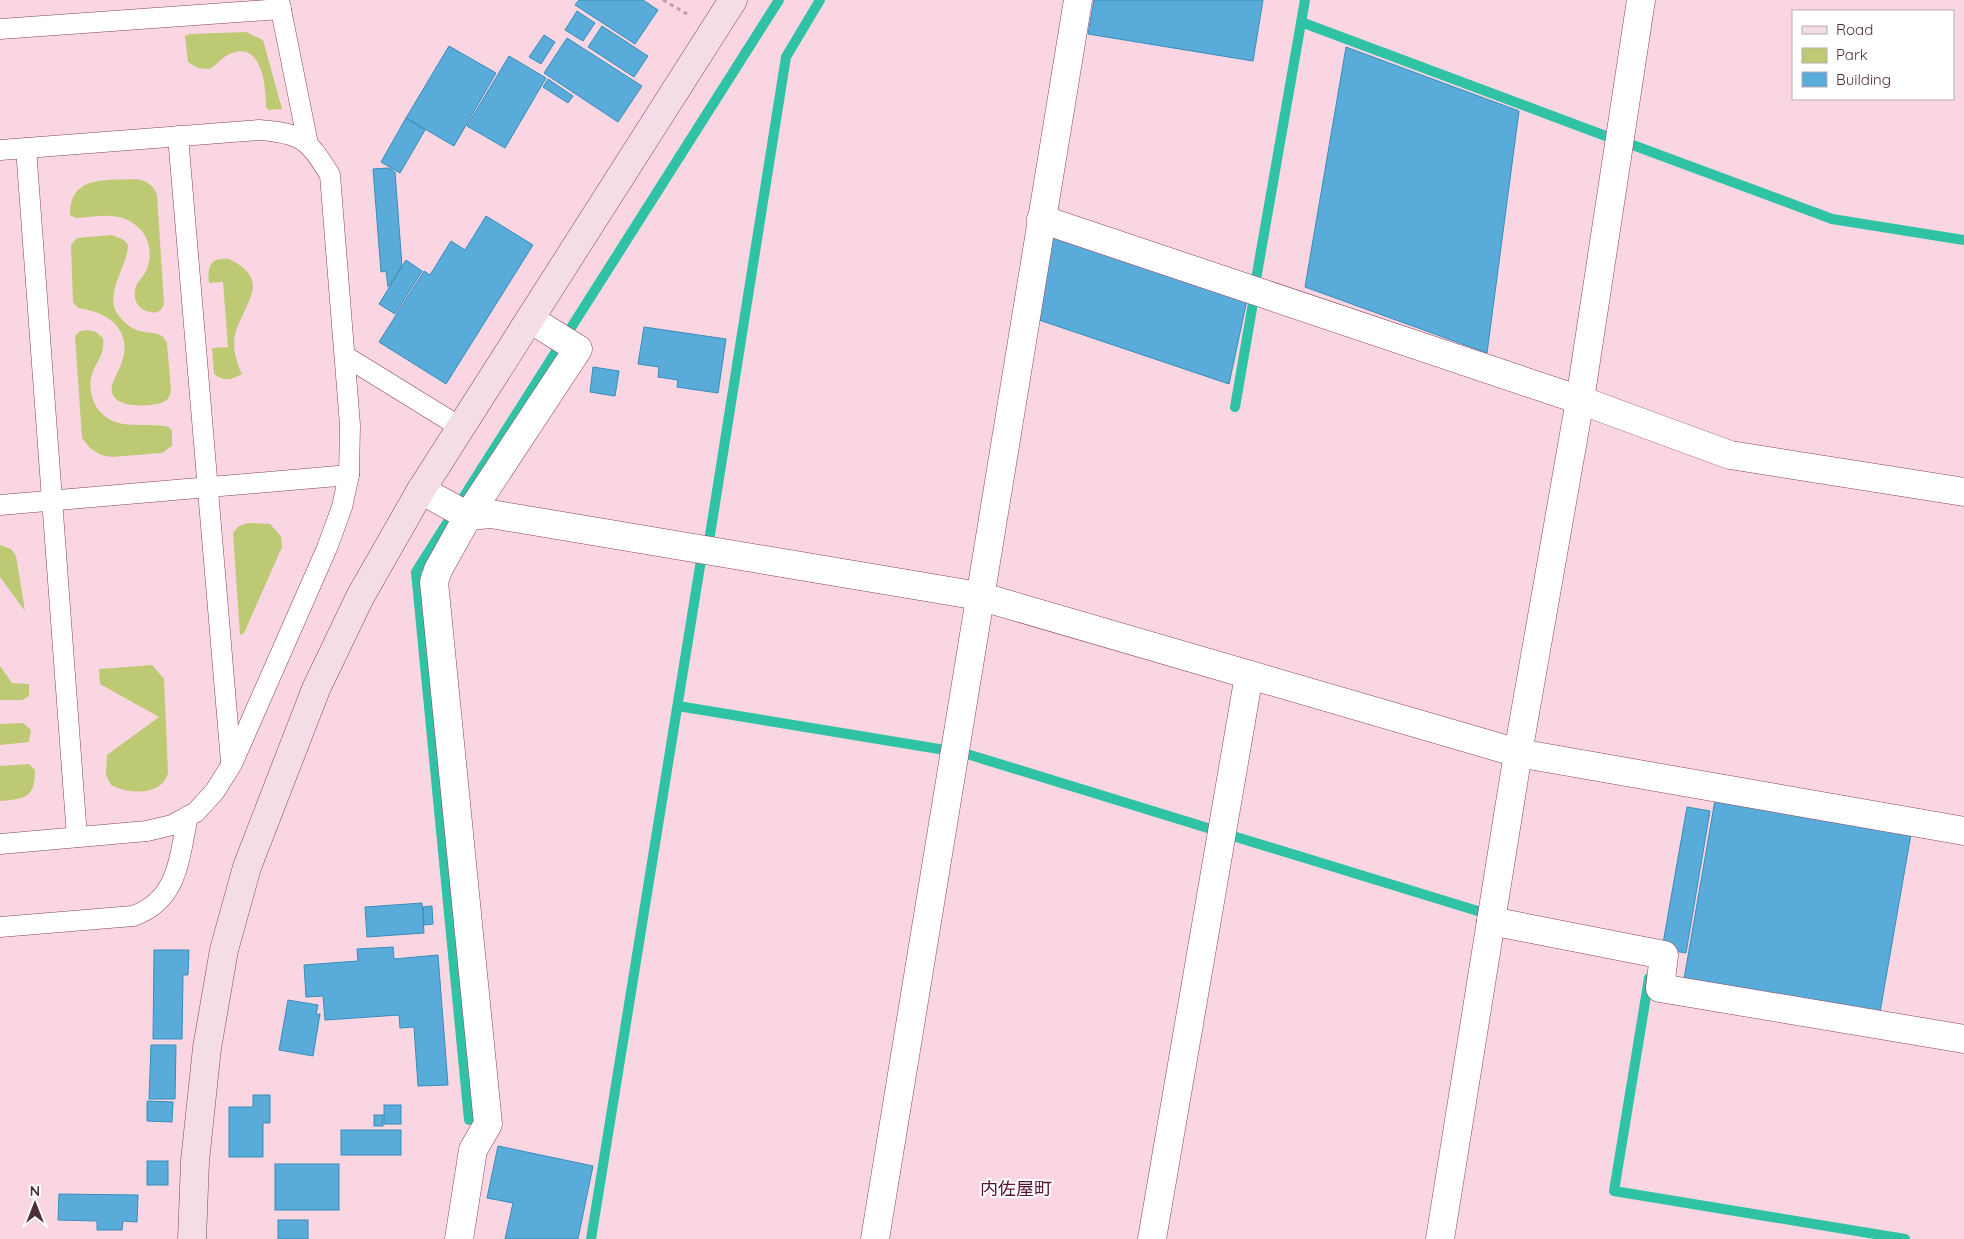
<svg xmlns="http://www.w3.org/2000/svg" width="1964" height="1239" font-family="Quicksand,'Noto Sans JP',sans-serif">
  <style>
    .green { fill: #bec973 }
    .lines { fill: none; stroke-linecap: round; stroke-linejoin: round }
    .stream { stroke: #30c2a4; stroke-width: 10 }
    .building { fill: #59acda; stroke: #388dba }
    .lane-casing { stroke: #8a4260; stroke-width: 21 }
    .street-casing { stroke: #8a4260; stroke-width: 29 }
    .secondary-casing { stroke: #8a4260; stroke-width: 29 }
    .path { stroke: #bf9ca8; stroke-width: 3; stroke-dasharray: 4 4; stroke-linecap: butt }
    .lane { stroke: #fff; stroke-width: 20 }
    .street { stroke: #fff; stroke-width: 28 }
    .secondary { stroke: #f4dde6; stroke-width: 28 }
    .labels { text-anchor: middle; stroke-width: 4; stroke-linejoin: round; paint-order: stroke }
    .quarter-label { font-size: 18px; fill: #581435; stroke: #fff }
  </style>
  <rect width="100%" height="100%" fill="#f9d6e2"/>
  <g class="green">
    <path d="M246,32L263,40L282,109L269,110L266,107C266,89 263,42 232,53C225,55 217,64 210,69L198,68L188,62L185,36L190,34Z"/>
    <path d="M138,179C148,182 153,185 157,195L164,304C161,311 158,314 150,312C137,310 132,298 136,286C138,281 142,278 145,273C153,259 151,238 138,227C132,222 126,218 118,217C105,214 89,217 76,218L70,215C70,174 107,181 138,179Z"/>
    <path d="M112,235L124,240L128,245C128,266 102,296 119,316C124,322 130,328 137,330C149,335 161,329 167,343L171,390C170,395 169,400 163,402C152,407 115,409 112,392C110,384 117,375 120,367C135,333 111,312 78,308L73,302L71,245L77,238Z"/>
    <path d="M229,259C270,279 248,299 237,328C231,343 235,360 242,374C231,380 225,382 214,374L212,348L228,347L223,282L209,283C207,267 210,257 229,259Z"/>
    <path d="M88,330L96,332L103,338C105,357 95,361 91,378C89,387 92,400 97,408C115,433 143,421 169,427L172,431V446L162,453L112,457L101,455L90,448L82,438L75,336L80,331Z"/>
    <polygon points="248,523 270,524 281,536 282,547 244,633 240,635 233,533 239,526"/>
    <polygon points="0,545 11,549 16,556 25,611 0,577"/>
    <path d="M152,665L164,679L168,773C161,797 128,794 111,785L106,775L107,755L159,717L100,684L99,669Z"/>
    <polygon points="0,666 12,683 29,684 29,696 22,700 0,700"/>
    <polygon points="23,723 31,730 29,742 0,745 0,724"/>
    <path d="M29,764L35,770C35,798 25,799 0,801V766Z"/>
  </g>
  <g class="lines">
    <g class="stream">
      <polyline points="1301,22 1611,138"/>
      <polyline points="1630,144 1832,219 1964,240"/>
      <polyline points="1255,285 1305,0"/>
      <polyline points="1235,407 1253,303"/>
      <polyline points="710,535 786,57 820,0"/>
      <polyline points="678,706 945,750"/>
      <polyline points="967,754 1211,829"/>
      <polyline points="1233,836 1481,912"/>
      <polyline points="1649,978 1614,1191 1905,1239"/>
      <polyline points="469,1120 416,572 779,0"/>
      <polyline points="591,1239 701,560"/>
    </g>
  </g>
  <g class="building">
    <polygon points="579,0 643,0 658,10 635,44 575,5"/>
    <polygon points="1094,0 1263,0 1253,61 1088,34"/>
    <polygon points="577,11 595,23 583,41 565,30"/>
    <polygon points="602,26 648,56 634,77 588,47"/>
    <polygon points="544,35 555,42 541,64 529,57"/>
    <polygon points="567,38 642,86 618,122 544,73"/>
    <polygon points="449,46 496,73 454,146 406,118"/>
    <polygon points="1346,47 1519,111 1487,353 1305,287"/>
    <polygon points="509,56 546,78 505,148 467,126"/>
    <polygon points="548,79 573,96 568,103 543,87"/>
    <polygon points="406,118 425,130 400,173 381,162"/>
    <polygon points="389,168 395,172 402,266 388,287 386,271 381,272 373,169"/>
    <polygon points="486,216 533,245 446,384 379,342 424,271 430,275 451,241 465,250"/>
    <polygon points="1054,234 1247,300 1229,384 1036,319"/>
    <polygon points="406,260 422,271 395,314 379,304"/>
    <polygon points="644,327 726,339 718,393 677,387 678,380 658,377 659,367 638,364"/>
    <polygon points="593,367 619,371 615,396 590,392"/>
    <polygon points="1715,800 1911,834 1880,1012 1684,979"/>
    <polygon points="1687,807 1710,811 1686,953 1662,949"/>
    <polygon points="422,903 424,933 367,937 365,907"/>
    <polygon points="432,906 433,924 424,925 423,907"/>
    <polygon points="393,947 394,959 438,955 448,1085 418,1086 414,1027 400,1028 399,1015 325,1020 323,996 306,997 304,965 358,961 357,949"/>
    <polygon points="154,950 189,950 188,975 183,975 182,1039 153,1039"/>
    <polygon points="288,1000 318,1005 316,1014 320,1014 313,1056 279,1050"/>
    <polygon points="151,1045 176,1045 175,1099 149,1099"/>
    <polygon points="253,1095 270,1095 270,1123 263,1123 263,1157 229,1157 229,1107 253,1107"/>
    <polygon points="147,1101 173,1102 172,1122 147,1121"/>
    <rect x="384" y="1105" width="17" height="19"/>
    <rect x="374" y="1115" width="9" height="11"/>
    <rect x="341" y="1130" width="60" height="25"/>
    <polygon points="498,1146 593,1166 578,1239 505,1239 513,1203 487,1198"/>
    <rect x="147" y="1161" width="21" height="24"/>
    <rect x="275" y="1164" width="64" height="46"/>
    <polygon points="59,1194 138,1195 137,1222 123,1221 122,1230 97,1230 97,1221 58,1220"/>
    <rect x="278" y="1220" width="30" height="19"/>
  </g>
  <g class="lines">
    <g class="lane-casing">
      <g id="lane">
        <polyline points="279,0 308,144"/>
        <polyline points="0,29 281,9"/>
        <polyline points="178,136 231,762"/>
        <polyline points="26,148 77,837"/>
        <path d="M0,150L259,130C301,133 308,139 330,175L350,425L349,475L342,507L327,548L232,764L215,791L196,812L172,825L147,831L0,844"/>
        <polyline points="345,356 460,427"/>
        <polyline points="0,505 349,475"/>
        <path d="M0,927L133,916C179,900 179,857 188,816"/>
      </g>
    </g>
    <g class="street-casing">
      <g id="street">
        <polyline points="1041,219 1580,400 1730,455 1964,492"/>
        <polyline points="421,490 468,516 491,514 979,596 1518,753 1964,831"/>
        <polyline points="1491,921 1664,955 1660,988 1964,1039"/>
        <polyline points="459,1239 473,1150 488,1124 434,582 438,570 468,516 578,349 530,319"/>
        <polyline points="875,1239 1078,0"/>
        <polyline points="1152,1239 1249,675"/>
        <polyline points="1440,1239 1518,753 1580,400 1641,0"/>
      </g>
    </g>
    <g class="secondary-casing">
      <polyline id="secondary" points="192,1239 195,1161 207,1048 224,950 247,867 316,689 360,597 421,490 733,0"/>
    </g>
    <polyline class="path" points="663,0 687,14"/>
    <use href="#lane" class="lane"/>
    <use href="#street" class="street"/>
    <use href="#secondary" class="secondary"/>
  </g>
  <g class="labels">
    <g class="quarter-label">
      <text x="1016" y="1195">内佐屋町</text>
    </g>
  </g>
  <rect x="1792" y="10" width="162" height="90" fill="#ffffff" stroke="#b8abb0"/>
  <rect x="1802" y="26" width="25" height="8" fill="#f4dde6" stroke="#b8abb0"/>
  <text x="1836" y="35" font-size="15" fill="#4e2c39">Road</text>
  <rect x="1802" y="48" width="25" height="15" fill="#bec973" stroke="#b8abb0"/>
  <text x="1836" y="60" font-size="15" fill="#4e2c39">Park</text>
  <rect x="1802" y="72" width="25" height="15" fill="#59acda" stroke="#b8abb0"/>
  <text x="1836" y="85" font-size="15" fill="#4e2c39">Building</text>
  <g transform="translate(35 1204)" stroke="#ffffff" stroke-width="4" paint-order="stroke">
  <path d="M0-4L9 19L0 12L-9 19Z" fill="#4e2c39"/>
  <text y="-8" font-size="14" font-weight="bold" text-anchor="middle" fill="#4e2c39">N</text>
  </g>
</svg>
